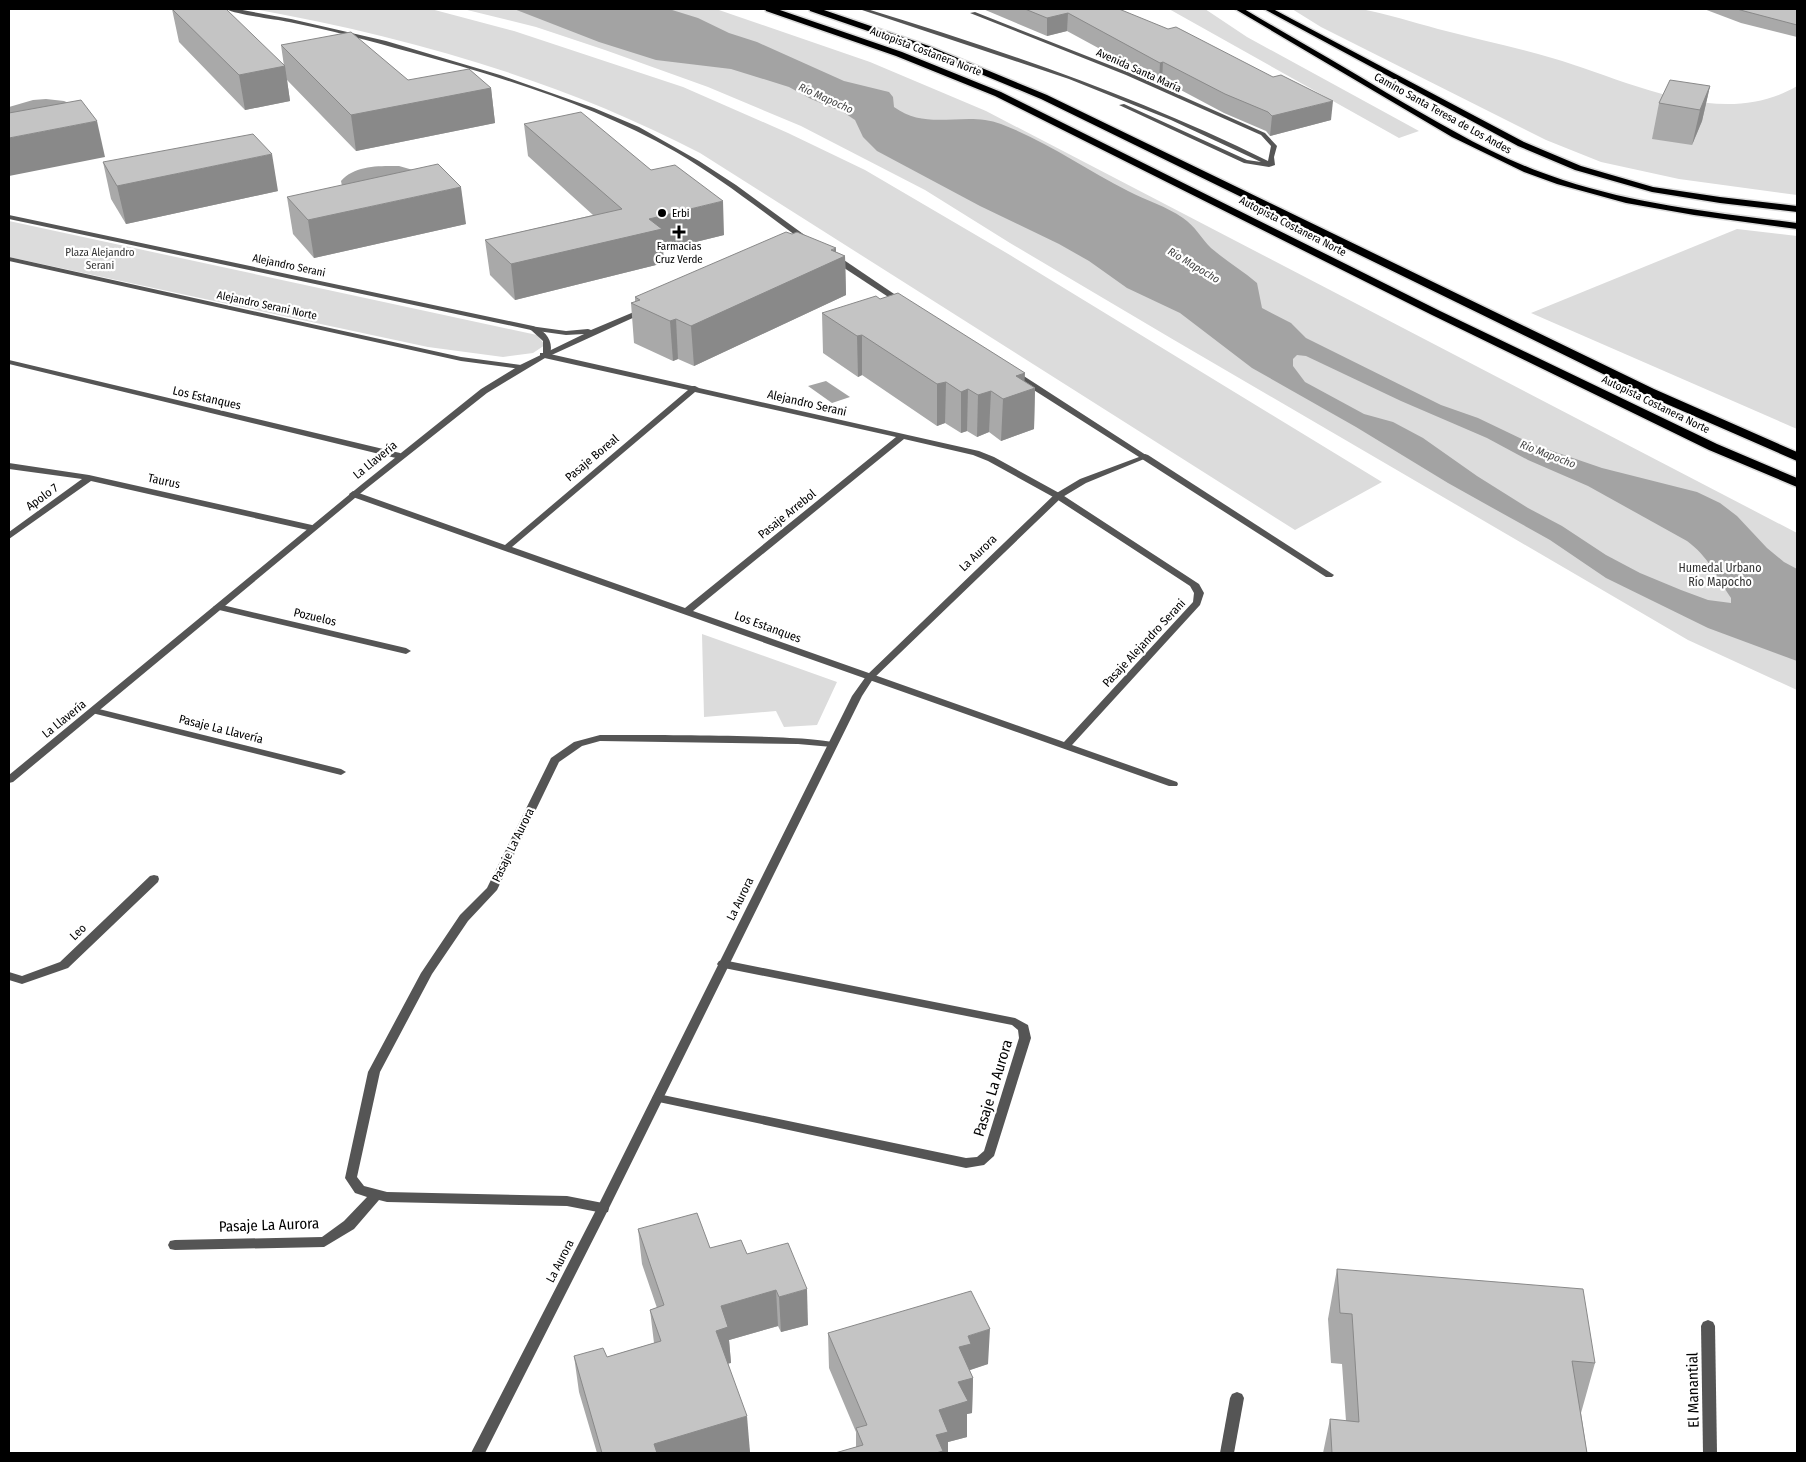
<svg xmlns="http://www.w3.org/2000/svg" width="1806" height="1462" font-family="'Fira Sans Condensed',sans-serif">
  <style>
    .green { fill: #dcdcdc }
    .water { fill: #a3a3a3; fill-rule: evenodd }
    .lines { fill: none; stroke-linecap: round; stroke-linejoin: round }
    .primary-casing { stroke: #dbdbdb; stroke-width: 3 }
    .motorway-casing { stroke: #dbdbdb; stroke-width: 3 }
    .minor { fill: #555; fill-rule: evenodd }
    .tertiary { fill: #555; fill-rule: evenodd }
    .primary { fill: #000; fill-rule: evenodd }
    .motorway { fill: #000; fill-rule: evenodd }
    .wall { fill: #a9a9a9 }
    .shaded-wall { fill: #898989 }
    .building { fill: #c4c4c4; stroke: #898989 }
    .poi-dot { fill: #000; stroke: #fff; stroke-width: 2 }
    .labels { text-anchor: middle; stroke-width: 4.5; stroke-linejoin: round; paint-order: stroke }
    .far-street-label { font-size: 11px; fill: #000; stroke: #fff }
    .far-water-label { font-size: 11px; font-style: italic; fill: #444; stroke: #fff }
    .far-poi-label { font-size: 11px; fill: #000; stroke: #fff; text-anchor: start }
    .far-park-label { font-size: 11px; fill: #333; stroke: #fff }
    .street-label { font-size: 12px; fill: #000; stroke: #fff }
    .park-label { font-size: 12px; fill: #333; stroke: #fff }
    .near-street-label { font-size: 15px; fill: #000; stroke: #fff }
  </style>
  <rect width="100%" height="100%" fill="#fff"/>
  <g class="green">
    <path d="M254,9H431L514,31L683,87L788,133L865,170L1010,255L1382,482L1295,530L700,153C560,80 408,37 254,9Z"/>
    <polygon points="463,9 716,9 870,62 986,111 1797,533 1797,690 1688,640 1174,340 1010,243 925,190 801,126 708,87 605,50 536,27"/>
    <polygon points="1169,9 1205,9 1247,37 1419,131 1399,138"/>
    <path d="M1292,9C1314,9 1339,5 1361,9C1387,14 1413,22 1438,29C1476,39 1515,47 1552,58C1628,80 1721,131 1797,86V195L1679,179L1601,162L1546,140L1321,27Z"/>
    <polygon points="9,221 537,335 545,345 533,353 503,357 428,347 9,257"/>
    <polygon points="1737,229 1797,236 1797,429 1531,313"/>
    <polygon points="702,634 837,682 817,725 784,727 776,711 704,717"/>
  </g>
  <g class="water">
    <path d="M514,9H669L698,18L729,33L757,42L844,81L889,92L893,97L894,107C928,132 965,110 1001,124C1046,141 1085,169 1128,191C1147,201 1166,206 1183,218C1195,226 1201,238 1211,248C1226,261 1242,270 1257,283L1262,308L1291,323L1306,338L1441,405L1478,418L1532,444L1602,468L1697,492L1720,503L1737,516L1767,548L1784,562L1797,569V661L1708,628L1606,578L1550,540L1448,483L1356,427L1252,368L1180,313L1127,288L1089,261L1059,244L980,206L877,151L863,137L855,120L843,112L811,99L789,87L731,69L656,60L599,42ZM1297,355L1306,356L1401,401L1487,438L1528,460L1588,486L1687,541C1708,556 1717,577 1731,598V603L1708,600L1681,590L1640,573L1606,555L1562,526L1528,508L1477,476L1423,438L1393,422L1364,414L1305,382L1293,366V359Z"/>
    <polygon points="46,99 64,101 71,104 9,124 9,107 33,100"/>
    <path d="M399,166L413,170L342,186L341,181C355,165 379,166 399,166Z"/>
    <polygon points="826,381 850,397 832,403 808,386"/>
  </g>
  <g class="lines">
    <g class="primary-casing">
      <g id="primary">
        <path d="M1235,9H1244C1291,37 1340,64 1387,93C1444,126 1500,160 1563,180C1639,205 1718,213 1797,223V229L1694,215L1626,203L1557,184L1524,172L1452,137Z"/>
        <polygon points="1264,9 1273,9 1524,142 1581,166 1653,187 1720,197 1797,206 1797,212 1720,203 1652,192 1575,170 1518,146"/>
      </g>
    </g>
    <g class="motorway-casing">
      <g id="motorway">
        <polygon points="765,9 777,9 902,52 1001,92 1440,311 1717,444 1797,478 1797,487 1709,450 1432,315 995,96 896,56 766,11"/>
        <polygon points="809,9 821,9 929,46 1047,95 1654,389 1797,452 1797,461 1646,395 1041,99 923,50 810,11"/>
      </g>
    </g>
    <g class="minor">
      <path d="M859,9H867C1004,51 1139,97 1268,161L1271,146L1261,135L1126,75L970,13L975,12L1130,73L1265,133L1277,146L1274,157L1275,165L1269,167L1244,163L1119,105L1124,104L1247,160L1261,162L1171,120L1069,79Z"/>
      <path d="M9,215L533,326C545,330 554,341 550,354L692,386H695L699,388L979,451L994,457L1061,494L1199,584L1204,593L1200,605L1072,745L1177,782L1178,784L1177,786H1169L350,496L349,494L353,491L356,492L505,545L688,390L540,357V353H543V341L531,330L9,219ZM695,392L896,437L685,608L512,547ZM904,439L973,455L988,461L1055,498L1190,586L1194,593L1193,602L1064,742L693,611Z"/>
      <polygon points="9,257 461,357 521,365 525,367 521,369 461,361 9,261"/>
      <polygon points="9,360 400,453 404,456 400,459 9,364"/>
      <polygon points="1145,454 1148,455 1334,575 1332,577 1326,577 1142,459 1142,455"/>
      <polygon points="9,463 89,475 312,525 316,528 312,531 91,481 9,539 9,532 82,479 9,469"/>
      <polygon points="218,604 406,648 411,651 406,654 215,609 213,607"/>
      <polygon points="95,708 341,769 346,772 341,775 92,713 90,711"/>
      <path d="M600,735C629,735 827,734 837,744L832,747L798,744L600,741L582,746L559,762L497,890L468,921L432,974L380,1072L357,1177L364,1186L387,1192L567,1196L608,1204L609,1208L608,1212L603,1213L567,1206L387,1202L379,1200L354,1229L324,1247L175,1250L170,1249L168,1245L170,1241L175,1240L322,1237L344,1221L367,1197L355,1193L345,1178L368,1072L421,973L460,915L487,888L551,758L574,742Z"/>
      <polygon points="154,875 158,876 159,879 158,882 68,968 22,984 9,980 9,972 22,976 60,962 150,876"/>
      <polygon points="723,960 1015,1018 1028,1025 1031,1038 994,1156 984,1165 966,1168 654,1101 652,1098 654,1095 658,1094 966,1158 977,1157 984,1151 1019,1038 1018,1030 1012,1025 719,967 717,964 719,961"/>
      <polygon points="1708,1320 1713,1322 1715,1326 1717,1453 1703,1453 1701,1326 1703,1322"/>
      <polygon points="1237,1392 1242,1394 1244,1398 1234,1453 1220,1453 1230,1398 1232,1394"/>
    </g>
    <g class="tertiary">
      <path d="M226,9H237L291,19L386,41L500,75L594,108L639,127L699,161L736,185L810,239L803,241C761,210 720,178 676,152C594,105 501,77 410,52C370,41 330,30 289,22C275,19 237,15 226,9Z"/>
      <polygon points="832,256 838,256 906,302 902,304 899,304 832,260"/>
      <polygon points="641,309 644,309 648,311 545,358 487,393 367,488 13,782 9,783 9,775 361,485 481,389 520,365 584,334 566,335 530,330 530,326 566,331 588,329 591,330"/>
      <polygon points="1010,371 1016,371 1149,457 1086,483 1061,498 873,679 862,696 609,1208 485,1453 471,1453 597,1208 852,696 867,675 1055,494 1080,479 1139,457 1010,375"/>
    </g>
    <use href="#primary" class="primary"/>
    <use href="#motorway" class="motorway"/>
  </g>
  <g class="wall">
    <polygon points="172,9 284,66 281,45 408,80 491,88 495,123 356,151 287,80 290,101 245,110 179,42"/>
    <polygon points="983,9 1119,9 1331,120 1270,136 1266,131 1224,113 1162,80 1159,81 1067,31 1047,36"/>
    <polygon points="1704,9 1797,9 1797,37 1741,23"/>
    <polygon points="1710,86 1702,121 1692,145 1652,139 1659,103"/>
    <polygon points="524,124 724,235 663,250 664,263 515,300 490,275 485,240 593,215 528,156"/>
    <polygon points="103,162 278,191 126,224 111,199"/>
    <polygon points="287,197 466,224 314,258 293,234"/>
    <polygon points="836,252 845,256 846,295 694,366 678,359 673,361 634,343 631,303 635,302 635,297"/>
    <polygon points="822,313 1024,381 1035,388 1034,429 1001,441 989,432 977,437 967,431 961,433 945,423 937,426 862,375 858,377 823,353"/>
    <polygon points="638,1229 710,1248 747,1254 808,1325 781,1332 778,1326 729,1340 731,1363 728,1363 750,1452 744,1453 597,1453 579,1392 574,1356 607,1357 654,1343 650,1310 657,1308 642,1264"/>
    <polygon points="1337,1269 1595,1363 1581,1413 1587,1453 1323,1453 1330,1419 1346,1421 1342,1364 1331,1363 1328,1319"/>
    <polygon points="828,1333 988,1364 970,1370 970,1372 973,1378 972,1413 967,1414 967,1437 948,1442 948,1453 835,1453 856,1447 856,1432 829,1368"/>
  </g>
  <g class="shaded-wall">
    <polygon points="1068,13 1067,31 1047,36 1047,18"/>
    <polygon points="1163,62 1162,80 1159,81 1160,63"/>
    <polygon points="285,66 290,101 245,110 239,75"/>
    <polygon points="1710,86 1702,121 1692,145 1700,110"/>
    <polygon points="491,88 495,123 356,151 351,115"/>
    <polygon points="1333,101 1331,120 1270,136 1272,116"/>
    <polygon points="97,121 105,157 9,176 9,138"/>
    <polygon points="272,154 278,191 126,224 117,186"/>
    <polygon points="461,187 466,224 314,258 308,220"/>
    <polygon points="723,201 724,235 663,250 664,263 515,300 511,264 649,219"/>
    <polygon points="836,248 836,260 845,256 846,295 694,366 691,326"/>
    <polygon points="676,319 678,359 673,361 670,321"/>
    <polygon points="862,335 862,375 858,377 857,336"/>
    <polygon points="1025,373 1024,392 1035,388 1034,429 1001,441 1003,399 1016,376"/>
    <polygon points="946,382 945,423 937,426 937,384"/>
    <polygon points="968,389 967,431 961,433 961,392"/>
    <polygon points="991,391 989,432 977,437 978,395"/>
    <polygon points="807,1289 808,1325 781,1332 779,1297"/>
    <polygon points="776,1290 778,1326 729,1340 731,1363 719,1366 716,1331 721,1306"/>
    <polygon points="990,1329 988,1364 970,1370 970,1379 973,1378 972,1413 967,1414 967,1437 948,1442 948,1453 935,1453 936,1435 939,1410 959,1347 968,1336"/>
    <polygon points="747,1416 750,1452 744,1453 655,1453 654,1444"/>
  </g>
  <g class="building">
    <polygon points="172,9 226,9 285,66 239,75"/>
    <polygon points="1025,9 1119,9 1168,29 1176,27 1273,77 1281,75 1333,101 1272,116 1268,112 1225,94 1163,62 1160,63 1068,13 1047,18"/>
    <polygon points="1737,9 1797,9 1797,25 1744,11"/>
    <polygon points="351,32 408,80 469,69 491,88 351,115 281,45"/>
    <polygon points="1670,80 1710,86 1700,110 1659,103"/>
    <polygon points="81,100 97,121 9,138 9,113"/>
    <polygon points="581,112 651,170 675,165 723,201 649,219 662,229 511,264 485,240 622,209 524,124"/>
    <polygon points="253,134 272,154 117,186 103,162"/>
    <polygon points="438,164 461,187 308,220 287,197"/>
    <polygon points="786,232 792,234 797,232 836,248 831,250 845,256 691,326 676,319 670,321 631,303 640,300 635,297"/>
    <polygon points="898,293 1025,373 1016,376 1035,388 1003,399 991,391 978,395 968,389 961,392 946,382 937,384 862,335 857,336 822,313 876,296 880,299"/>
    <polygon points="697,1213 710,1248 741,1240 747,1254 788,1243 807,1289 779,1297 776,1290 721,1306 728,1327 716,1331 747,1416 654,1444 657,1453 602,1453 574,1356 603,1348 607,1357 661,1341 650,1310 664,1305 638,1229"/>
    <polygon points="1337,1269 1583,1289 1595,1363 1572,1361 1587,1453 1332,1453 1330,1419 1359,1422 1352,1314 1340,1313"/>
    <polygon points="971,1291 990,1329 968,1336 971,1344 959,1347 973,1378 958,1382 968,1401 939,1410 948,1432 936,1435 943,1451 936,1453 835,1453 863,1445 856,1428 867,1425 828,1333"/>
  </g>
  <g class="poi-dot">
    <circle cx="662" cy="213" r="5"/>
    <path d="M676.5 224.5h5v5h5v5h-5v5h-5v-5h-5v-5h5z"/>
  </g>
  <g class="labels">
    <g class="far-street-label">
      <text transform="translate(926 51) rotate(21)" y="4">Autopista Costanera Norte</text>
      <text transform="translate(1139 70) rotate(24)" y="4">Avenida Santa María</text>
      <text transform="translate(1443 113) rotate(29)" y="4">Camino Santa Teresa de Los Andes</text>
      <text transform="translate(1293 226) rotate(27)" y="4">Autopista Costanera Norte</text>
      <text transform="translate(289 265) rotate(12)" y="4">Alejandro Serani</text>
      <text transform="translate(267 305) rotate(12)" y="4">Alejandro Serani Norte</text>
      <text transform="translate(1656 404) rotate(26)" y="4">Autopista Costanera Norte</text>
    </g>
    <g class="far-water-label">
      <text transform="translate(826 98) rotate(24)" y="4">Río Mapocho</text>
      <text transform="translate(1194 265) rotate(31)" y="4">Río Mapocho</text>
      <text transform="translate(1548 454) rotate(21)" y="4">Río Mapocho</text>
    </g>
    <g class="far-poi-label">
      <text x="672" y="217">Erbi</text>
      <text x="679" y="250" text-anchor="middle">Farmacias<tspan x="679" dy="13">Cruz Verde</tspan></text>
    </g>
    <g class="far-park-label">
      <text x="100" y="256">Plaza Alejandro<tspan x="100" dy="13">Serani</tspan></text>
    </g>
    <g class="street-label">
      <text transform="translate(207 398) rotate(13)" y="4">Los Estanques</text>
      <text transform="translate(807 403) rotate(13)" y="4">Alejandro Serani</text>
      <text transform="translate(592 458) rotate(-40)" y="4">Pasaje Boreal</text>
      <text transform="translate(375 460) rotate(-39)" y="4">La Llavería</text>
      <text transform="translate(164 481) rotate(12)" y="4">Taurus</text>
      <text transform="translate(42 497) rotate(-36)" y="4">Apolo 7</text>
      <text transform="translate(787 514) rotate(-39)" y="4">Pasaje Arrebol</text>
      <text transform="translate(978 553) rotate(-44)" y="4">La Aurora</text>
      <text transform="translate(315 617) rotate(13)" y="4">Pozuelos</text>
      <text transform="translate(768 627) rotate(20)" y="4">Los Estanques</text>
      <text transform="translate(1144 643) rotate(-47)" y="4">Pasaje Alejandro Serani</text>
      <text transform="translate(64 719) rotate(-39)" y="4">La Llavería</text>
      <text transform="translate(221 729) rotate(14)" y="4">Pasaje La Llavería</text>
      <text transform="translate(513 845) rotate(-64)" y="4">Pasaje La Aurora</text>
      <text transform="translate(740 899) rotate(-64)" y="4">La Aurora</text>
      <text transform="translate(78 932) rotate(-44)" y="4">Leo</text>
      <text transform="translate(560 1261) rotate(-63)" y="4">La Aurora</text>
    </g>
    <g class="park-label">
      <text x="1720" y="572">Humedal Urbano<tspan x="1720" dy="14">Río Mapocho</tspan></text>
    </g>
    <g class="near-street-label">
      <text transform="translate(993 1088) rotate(-73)" y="5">Pasaje La Aurora</text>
      <text transform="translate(269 1225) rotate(-2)" y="5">Pasaje La Aurora</text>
      <text transform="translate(1693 1390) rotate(-91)" y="5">El Manantial</text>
    </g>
  </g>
  <rect width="1806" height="1462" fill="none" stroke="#000000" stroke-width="20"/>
</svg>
